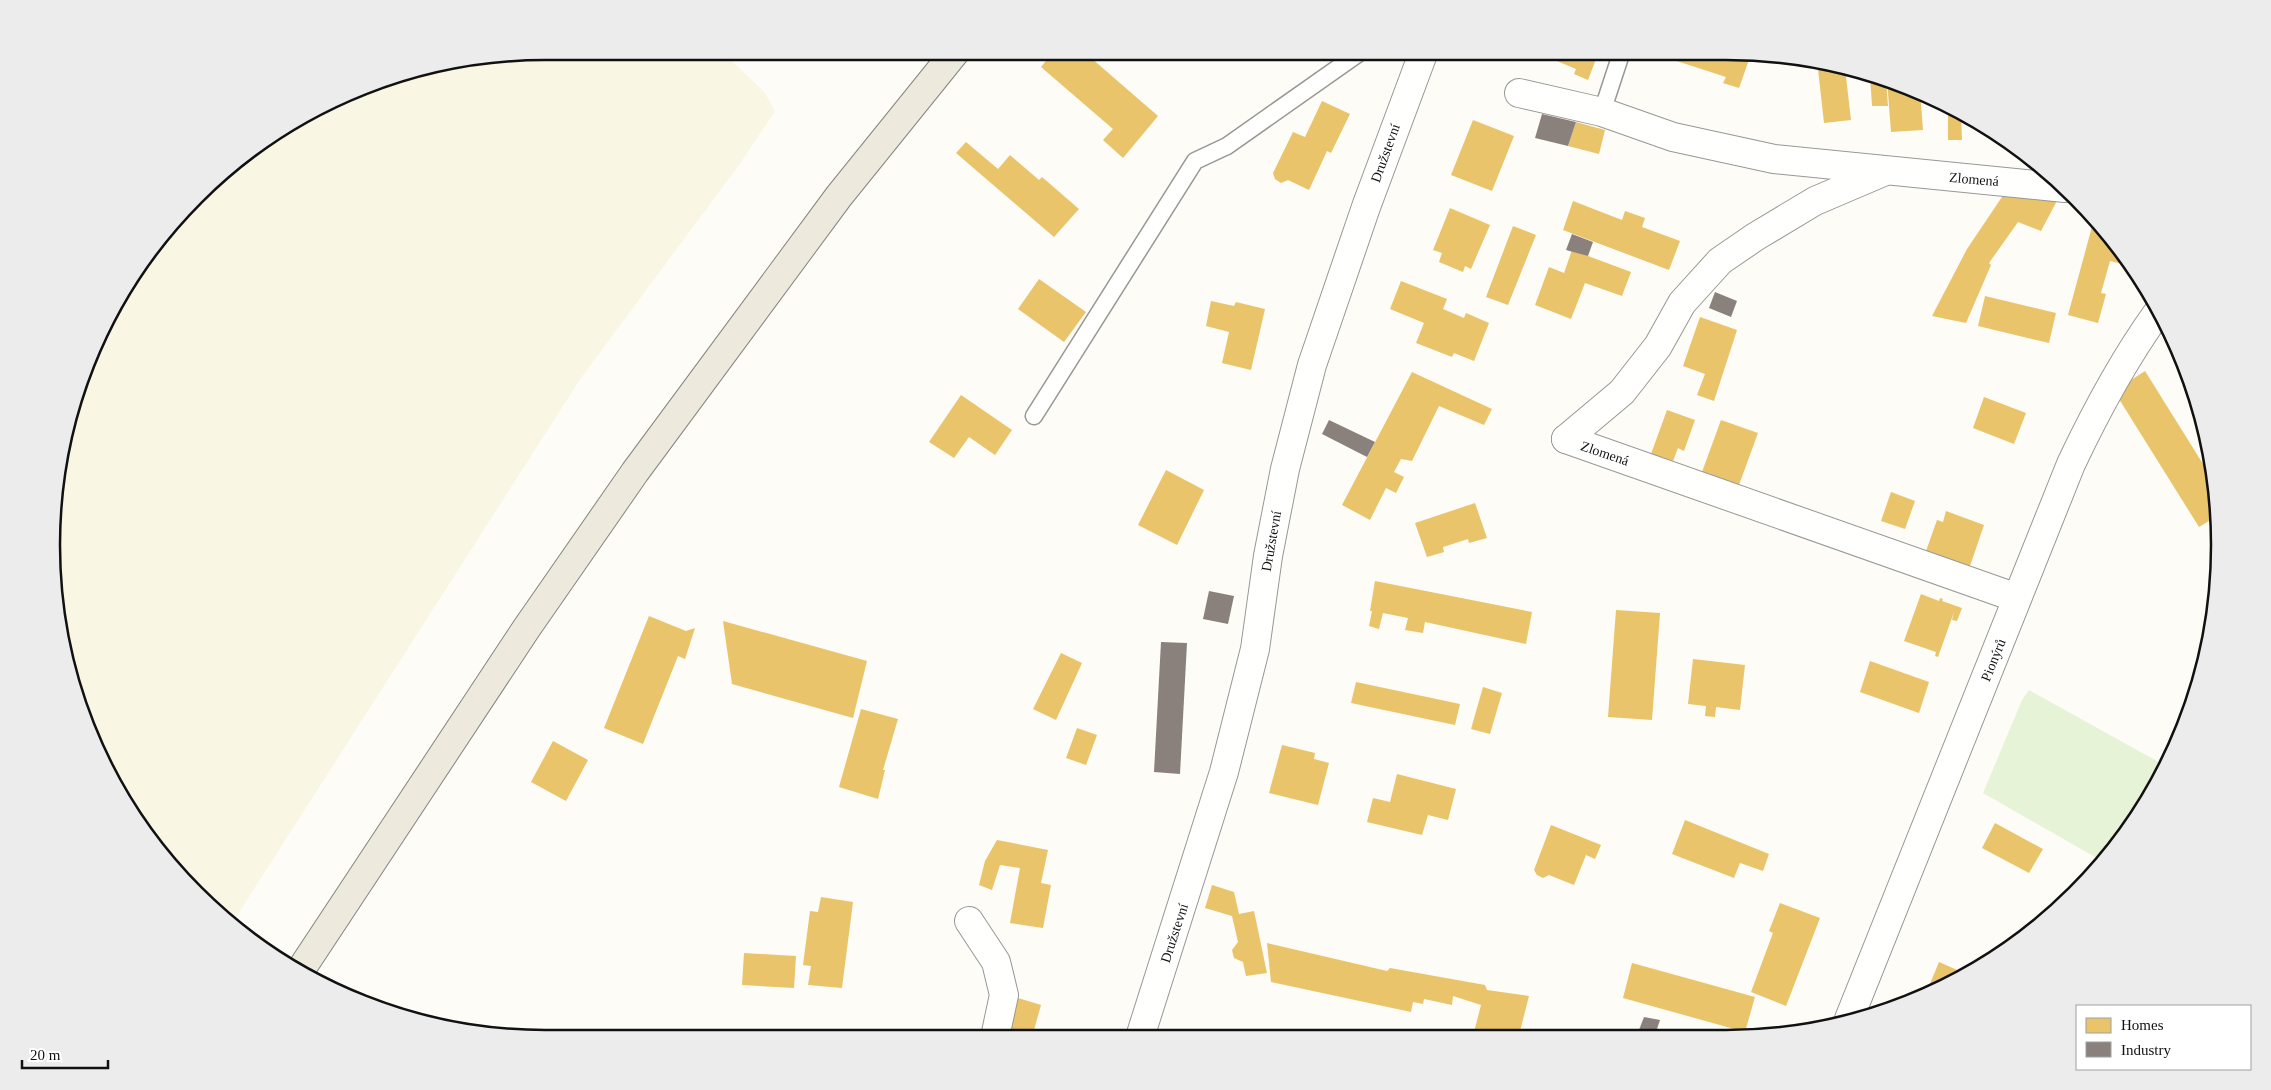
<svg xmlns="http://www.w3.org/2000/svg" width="2271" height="1090" font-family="'Times New Roman',serif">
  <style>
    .farmland { fill: #f9f7e4 }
    .green { fill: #e7f3d7 }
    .homes { fill: #e9c46a }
    .industry { fill: #8a817c }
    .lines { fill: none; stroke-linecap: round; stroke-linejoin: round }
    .lane-casing { stroke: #979795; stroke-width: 19 }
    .street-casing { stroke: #979795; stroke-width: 30 }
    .primary-casing { stroke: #858482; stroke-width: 30 }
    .lane { stroke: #fffffe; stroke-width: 16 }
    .street { stroke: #fffffe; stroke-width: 28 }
    .primary { stroke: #ede9dc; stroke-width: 28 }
    .labels { text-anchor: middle; stroke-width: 5; stroke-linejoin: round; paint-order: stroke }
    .street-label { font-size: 14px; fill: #111; stroke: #fff }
    .rim { fill: none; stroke: #111; stroke-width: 2.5 }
  </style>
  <rect width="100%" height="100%" fill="#fdfcf7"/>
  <polygon class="farmland" points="545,51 722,51 765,93 775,111 739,165 581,378 231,925 219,916 153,845 102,764 77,703 56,610 51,545 61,448 89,356 134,271 174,219 244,153 298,117 386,78 449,61"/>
  <polygon class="green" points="2029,690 2164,765 2118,846 2102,861 1983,793 2022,700"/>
  <g class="homes">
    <polygon points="1054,51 1083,51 1158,116 1123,158 1103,140 1113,129 1041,67"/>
    <polygon points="1533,51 1599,51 1588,80 1574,74 1576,69"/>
    <polygon points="1638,51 1726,51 1751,54 1739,88 1723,83 1726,77 1655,54 1653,59 1637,54"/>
    <polygon points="1817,60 1845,68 1851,120 1824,123"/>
    <polygon points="1870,75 1886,80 1888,106 1872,106"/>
    <polygon points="1887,80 1920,91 1923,130 1891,132"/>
    <polygon points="1322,101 1350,114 1331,153 1327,151 1309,190 1288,180 1281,183 1275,179 1273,173 1293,132 1305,137"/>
    <polygon points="1948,106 1961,114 1962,140 1948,140"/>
    <polygon points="1473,120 1514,136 1492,191 1451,175"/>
    <polygon points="1576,122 1605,130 1599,154 1568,146"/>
    <polygon points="2004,138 2006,139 2017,148 2003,147"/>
    <polygon points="966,142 998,169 1010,155 1039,180 1042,177 1079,209 1054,237 956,153"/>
    <polygon points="2006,191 2060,195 2041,231 2018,222 1989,263 1991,265 1966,323 1932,316 1967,249"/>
    <polygon points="1573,201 1622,220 1625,211 1645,218 1642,227 1680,241 1669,270 1563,230"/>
    <polygon points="1450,208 1490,225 1471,269 1465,266 1463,272 1439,262 1442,253 1433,250"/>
    <polygon points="2093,223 2099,225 2131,265 2131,266 2110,261 2101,293 2106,294 2098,323 2068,315"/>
    <polygon points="1513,226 1536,235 1508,305 1486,297"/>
    <polygon points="1572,250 1631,272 1622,296 1585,283 1571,319 1535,305 1549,267 1564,273"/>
    <polygon points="1039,279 1086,312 1064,342 1018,309"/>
    <polygon points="1401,281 1447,299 1443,309 1464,318 1466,313 1489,323 1474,361 1454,353 1452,357 1416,343 1424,323 1390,309"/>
    <polygon points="1985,296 2056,313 2049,343 1978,326"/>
    <polygon points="1211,301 1234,306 1236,302 1265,309 1251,370 1222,363 1229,332 1206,326"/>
    <polygon points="1700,317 1737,330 1714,401 1697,395 1705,374 1683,366"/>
    <polygon points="2145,371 2213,480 2217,516 2199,527 2114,391"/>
    <polygon points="1412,372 1492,409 1484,425 1439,406 1412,461 1401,459 1394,472 1404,477 1396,493 1386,488 1370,520 1342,505"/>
    <polygon points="961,395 1012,430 995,455 969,437 954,458 929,442"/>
    <polygon points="1984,397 2026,413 2014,444 1973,428"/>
    <polygon points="1667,410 1695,420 1684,451 1678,448 1673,461 1651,454"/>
    <polygon points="1721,420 1758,433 1739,485 1702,472"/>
    <polygon points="1166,470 1204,490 1177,545 1138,525"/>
    <polygon points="1891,492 1915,501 1905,529 1881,521"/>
    <polygon points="1475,503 1487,538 1469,543 1468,539 1443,547 1444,552 1427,557 1415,523"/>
    <polygon points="1946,511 1984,525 1970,566 1926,551 1937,520 1943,522"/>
    <polygon points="1375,581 1532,612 1526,644 1425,622 1423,633 1405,630 1408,618 1383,613 1379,629 1369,626 1372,611 1370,611"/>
    <polygon points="1921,594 1939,601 1940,598 1943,599 1942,601 1962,608 1957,621 1952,620 1954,612 1938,657 1935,656 1936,652 1904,641"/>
    <polygon points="1616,610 1660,613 1652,720 1608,717"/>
    <polygon points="649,616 686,631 695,628 685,659 678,656 643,744 604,728"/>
    <polygon points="723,621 867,661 853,718 732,684"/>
    <polygon points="1061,653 1082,663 1056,720 1033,709"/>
    <polygon points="1693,659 1745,665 1740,710 1716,707 1715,717 1705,716 1706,706 1688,704"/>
    <polygon points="1870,661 1929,682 1919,713 1860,692"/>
    <polygon points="1356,682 1460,704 1455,725 1351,703"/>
    <polygon points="1483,687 1502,693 1490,734 1471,729"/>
    <polygon points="861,709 898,719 883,770 885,770 878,799 839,787"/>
    <polygon points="1077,728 1097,735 1086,765 1066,758"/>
    <polygon points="553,741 588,760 566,801 531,782"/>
    <polygon points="1282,745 1315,753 1314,759 1329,763 1318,805 1269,793"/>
    <polygon points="1397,774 1456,789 1448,820 1428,815 1422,835 1367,822 1373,798 1390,802"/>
    <polygon points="1685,820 1769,854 1763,871 1740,863 1734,878 1672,854"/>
    <polygon points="1995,823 2043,849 2029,873 1982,848"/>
    <polygon points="1551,825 1601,845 1595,859 1586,855 1574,885 1549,875 1543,878 1537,875 1534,870"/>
    <polygon points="997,840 1048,850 1041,883 1051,885 1043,928 1010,923 1020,868 1000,865 992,890 979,885 985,861"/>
    <polygon points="1212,885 1234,892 1239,914 1254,911 1267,973 1246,976 1243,962 1234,958 1232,950 1238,942 1232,916 1205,908"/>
    <polygon points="821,897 853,902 842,988 808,985 811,966 803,965 810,911 818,912"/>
    <polygon points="1780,903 1820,918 1786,1006 1751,992 1773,933 1769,931"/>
    <polygon points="1267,943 1387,971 1390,968 1485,985 1487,990 1529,996 1519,1035 1473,1036 1481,1005 1453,996 1452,1005 1424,999 1423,1004 1413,1002 1411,1012 1271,982"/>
    <polygon points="744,953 796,956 794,988 742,985"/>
    <polygon points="1939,962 1964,973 1925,996"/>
    <polygon points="1632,963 1755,997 1745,1032 1623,998"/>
    <polygon points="1018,998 1041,1005 1032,1037 1007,1037"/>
    <polygon points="1247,1031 1263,1036 1246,1036"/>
  </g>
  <g class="industry">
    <polygon points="1542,114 1576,122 1568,146 1535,138"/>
    <polygon points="1572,234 1593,242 1588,256 1566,250"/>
    <polygon points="1715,292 1737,301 1731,317 1709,308"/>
    <polygon points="1329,420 1375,442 1367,457 1322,434"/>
    <polygon points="1209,591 1234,596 1228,624 1203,619"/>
    <polygon points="1161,642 1187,643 1180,774 1154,772"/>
    <polygon points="1644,1017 1660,1020 1655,1035 1637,1035"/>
  </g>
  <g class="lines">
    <g class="lane-casing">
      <g id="lane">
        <polyline points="1602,112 1622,51"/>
        <polyline points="1034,416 1195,161 1227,146 1362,51"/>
      </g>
    </g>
    <g class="street-casing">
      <g id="street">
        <polyline points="1519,93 1602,112 1673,137 1774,159 2065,188"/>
        <polyline points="1566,439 2017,598"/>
        <polyline points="1566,439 1622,392 1658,346 1682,303 1720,261 1755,237 1815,201 1883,172"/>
        <polyline points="969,921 996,962 1004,995 995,1037"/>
        <path d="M1849,1019L2071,464C2096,411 2124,359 2158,312"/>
        <polyline points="1140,1037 1224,772 1255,649 1268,556 1285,469 1312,365 1366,207 1424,51"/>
      </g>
    </g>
    <g class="primary-casing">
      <polyline id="primary" points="300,971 526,629 635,472 839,196 956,51"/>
    </g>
    <use href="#lane" class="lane"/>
    <use href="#street" class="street"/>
    <use href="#primary" class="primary"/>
  </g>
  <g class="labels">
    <g class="street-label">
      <text transform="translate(1385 153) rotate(-70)" y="5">Družstevní</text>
      <text transform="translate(1974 179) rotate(5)" y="5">Zlomená</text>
      <text transform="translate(1605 453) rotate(19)" y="5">Zlomená</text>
      <text transform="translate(1271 541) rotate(-80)" y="5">Družstevní</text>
      <text transform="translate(1993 660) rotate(-68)" y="5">Pionýrů</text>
      <text transform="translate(1174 933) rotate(-72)" y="5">Družstevní</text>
    </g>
  </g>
  <path d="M0 0H2271V1090H0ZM545 60H1726A485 485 0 0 1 2211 545V545A485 485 0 0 1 1726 1030H545A485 485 0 0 1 60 545V545A485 485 0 0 1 545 60Z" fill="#ececec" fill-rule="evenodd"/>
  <path class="rim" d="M545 60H1726A485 485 0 0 1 2211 545V545A485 485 0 0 1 1726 1030H545A485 485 0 0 1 60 545V545A485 485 0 0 1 545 60Z"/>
  <rect x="2076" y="1005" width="175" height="65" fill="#ffffff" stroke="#a0a0a0"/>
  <rect x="2086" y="1018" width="25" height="15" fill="#e9c46a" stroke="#a0a0a0"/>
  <text x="2121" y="1030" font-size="15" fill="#111111">Homes</text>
  <rect x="2086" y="1042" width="25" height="15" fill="#8a817c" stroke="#a0a0a0"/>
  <text x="2121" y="1055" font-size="15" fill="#111111">Industry</text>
  <path d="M22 1060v8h86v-8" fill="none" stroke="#111111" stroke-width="2.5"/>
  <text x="30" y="1060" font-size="15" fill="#111111" stroke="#ffffff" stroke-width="4" paint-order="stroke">20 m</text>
</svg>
